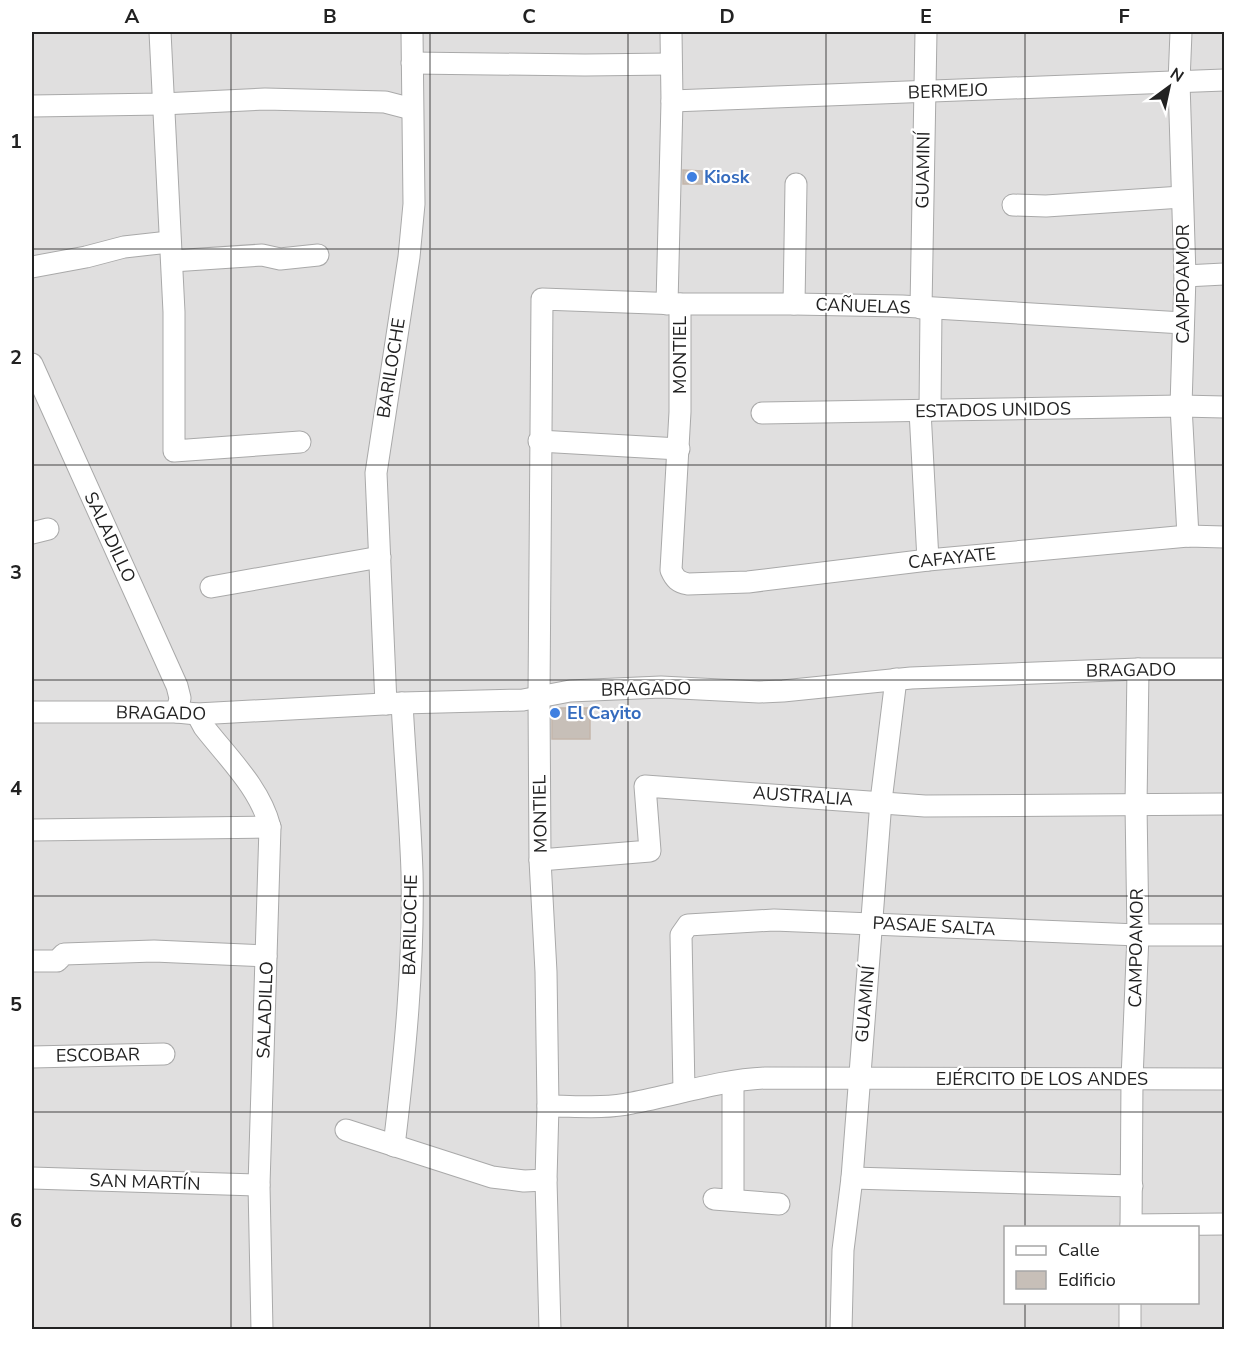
<svg xmlns="http://www.w3.org/2000/svg" width="1256" height="1361" font-family="'Nunito Sans',sans-serif">
  <style>
    .residential { fill: #e0dfdf; fill-rule: evenodd }
    .building { fill: #c7bfb8; stroke: #c4b6ab; stroke-width: 1.5 }
    .lines { fill: none; stroke-linecap: round; stroke-linejoin: round }
    .minor-casing { stroke: #a9a9a9; stroke-width: 23 }
    .minor { stroke: #fff; stroke-width: 21 }
    .grid { fill: none; stroke: #222; stroke-width: 1.5; stroke-opacity: 0.55 }
    .shop-dot { fill: #3f7fe0; stroke: #fff; stroke-width: 2 }
    .labels { text-anchor: middle; stroke-width: 4.5; stroke-linejoin: round; paint-order: stroke }
    .street-label { font-size: 18px; fill: #222; stroke: #fff }
    .shop-label { font-size: 18px; font-weight: bold; fill: #366cbe; stroke: #fff; text-anchor: start }
    .neatline { fill: none; stroke: #222; stroke-width: 2 }
    .grid-label { font-size: 20px; text-anchor: middle; font-weight: bold; fill: #222 }
  </style>
  <rect width="100%" height="100%" fill="#f2efe9"/>
  <path class="residential" d="M32,32H1224V1329H32ZM1006,1228H1198V1302H1006Z"/>
  <g class="building">
    <polygon points="683,170 702,171 702,184 683,184"/>
    <rect x="552" y="708" width="38" height="31"/>
  </g>
  <g class="lines">
    <g class="minor-casing">
      <g id="minor">
        <polyline points="160,32 174,312 174,451 300,442"/>
        <polyline points="1181,32 1179,82 1185,276 1181,406 1188,536"/>
        <polyline points="412,63 585,65 671,64"/>
        <polyline points="672,101 1224,80"/>
        <polyline points="32,106 162,104 265,99 385,102 412,109"/>
        <polyline points="1013,205 1046,206 1182,197"/>
        <polyline points="172,261 262,255 280,259 318,255"/>
        <polyline points="32,267 86,257 124,247 169,242"/>
        <polyline points="1185,276 1224,274"/>
        <polyline points="667,304 672,101 671,32"/>
        <path d="M680,304V412L671,570C675,579 678,582 688,584L748,582L928,560L1188,536L1224,537"/>
        <polyline points="794,304 796,184"/>
        <polyline points="921,308 926,32"/>
        <polyline points="32,364 177,686 180,698 177,712"/>
        <polyline points="930,410 931,309"/>
        <polyline points="920,411 928,560"/>
        <polyline points="762,413 1181,406 1224,407"/>
        <polyline points="539,441 679,449"/>
        <polyline points="32,533 48,529"/>
        <polyline points="211,587 380,557"/>
        <polyline points="386,704 376,473 409,257 414,204 412,32"/>
        <polyline points="32,712 177,712 197,714 402,703 523,700 570,691 661,687 759,692 783,691 911,678 1138,669 1224,669"/>
        <path d="M197,714L204,727C228,758 260,788 270,827L259,1185L262,1330"/>
        <polyline points="32,830 270,827"/>
        <polyline points="540,860 650,851 645,786 925,806 1224,804"/>
        <polyline points="32,961 57,961 64,954 154,951 266,956"/>
        <polyline points="32,1057 164,1054"/>
        <polyline points="733,1082 733,1200"/>
        <polyline points="684,1091 681,935 688,925 774,920 1138,935 1224,935"/>
        <path d="M548,1106C576,1106 605,1109 632,1103C676,1095 720,1080 765,1078L1224,1079"/>
        <polyline points="346,1130 492,1177 524,1181 546,1180"/>
        <path d="M394,1146C405,1055 414,964 412,872C410,816 405,759 402,703"/>
        <polyline points="32,1178 259,1185"/>
        <polyline points="852,1178 1132,1186"/>
        <polyline points="714,1199 779,1204"/>
        <polyline points="1131,1225 1224,1224"/>
        <polyline points="1131,1228 1132,1079 1138,935 1136,805 1138,669"/>
        <polyline points="550,1330 546,1180 548,1106 546,972 540,860 539,696 542,299 680,304 794,304 902,306 1183,323"/>
        <polyline points="841,1330 843,1250 852,1178 881,801 896,679"/>
        <polyline points="1130,1330 1130,1302"/>
      </g>
    </g>
    <use href="#minor" class="minor"/>
  </g>
  <path class="grid" d="M231,32V1330M430,32V1330M628,32V1330M826,32V1330M1025,32V1228M32,249H1224M32,465H1224M32,680H1224M32,896H1224M32,1112H1224M1025,1302V1330"/>
  <g class="shop-dot">
    <circle cx="692" cy="177" r="6"/>
    <circle cx="555" cy="713" r="6"/>
  </g>
  <g class="labels">
    <g class="street-label">
      <text transform="translate(948 91) rotate(-2)" y="6">BERMEJO</text>
      <text transform="translate(923 170) rotate(-89)" y="6">GUAMINÍ</text>
      <text transform="translate(1183 284) rotate(-90)" y="6">CAMPOAMOR</text>
      <text transform="translate(863 306) rotate(2)" y="6">CAÑUELAS</text>
      <text transform="translate(680 355) rotate(-90)" y="6">MONTIEL</text>
      <text transform="translate(391 368) rotate(-81)" y="6">BARILOCHE</text>
      <text transform="translate(993 410) rotate(-1)" y="6">ESTADOS UNIDOS</text>
      <text transform="translate(110 537) rotate(65)" y="6">SALADILLO</text>
      <text transform="translate(952 558) rotate(-6)" y="6">CAFAYATE</text>
      <text transform="translate(1131 670) rotate(-1)" y="6">BRAGADO</text>
      <text transform="translate(646 689) rotate(-1)" y="6">BRAGADO</text>
      <text transform="translate(161 713) rotate(1)" y="6">BRAGADO</text>
      <text transform="translate(803 796) rotate(4)" y="6">AUSTRALIA</text>
      <text transform="translate(540 814) rotate(-91)" y="6">MONTIEL</text>
      <text transform="translate(410 925) rotate(-89)" y="6">BARILOCHE</text>
      <text transform="translate(934 926) rotate(3)" y="6">PASAJE SALTA</text>
      <text transform="translate(1136 948) rotate(-89)" y="6">CAMPOAMOR</text>
      <text transform="translate(865 1004) rotate(-85)" y="6">GUAMINÍ</text>
      <text transform="translate(265 1010) rotate(-88)" y="6">SALADILLO</text>
      <text transform="translate(98 1055) rotate(-1)" y="6">ESCOBAR</text>
      <text x="1042" y="1085">EJÉRCITO DE LOS ANDES</text>
      <text transform="translate(145 1182) rotate(2)" y="6">SAN MARTÍN</text>
    </g>
    <g class="shop-label">
      <text x="704" y="183">Kiosk</text>
      <text x="567" y="719">El Cayito</text>
    </g>
  </g>
  <rect width="1256" height="1361" fill="none" stroke="#ffffff" stroke-width="66"/>
  <rect x="1004" y="1226" width="195" height="78" fill="#ffffff" stroke="#a7a7a7" stroke-width="1.5"/>
  <rect x="1016" y="1246" width="30" height="9" fill="#ffffff" stroke="#a7a7a7" stroke-width="1.5"/>
  <text x="1058" y="1256" font-size="18" fill="#222222">Calle</text>
  <rect x="1016" y="1271" width="30" height="18" fill="#c7bfb8" stroke="#a7a7a7" stroke-width="1.5"/>
  <text x="1058" y="1286" font-size="18" fill="#222222">Edificio</text>
  <g transform="translate(1169 87) rotate(33)" stroke="#ffffff" stroke-width="4.5" paint-order="stroke">
  <path d="M0-4.5L10 22L0 15L-10 22Z" fill="#222222"/>
  <text y="-9" font-size="16" font-weight="bold" text-anchor="middle" fill="#222222">N</text>
  </g>
  <rect x="33" y="33" width="1190" height="1295" class="neatline"/>
  <g class="grid-label">
    <text x="132" y="23">A</text>
    <text x="330" y="23">B</text>
    <text x="529" y="23">C</text>
    <text x="727" y="23">D</text>
    <text x="926" y="23">E</text>
    <text x="1124" y="23">F</text>
    <text x="16" y="148">1</text>
    <text x="16" y="364">2</text>
    <text x="16" y="579">3</text>
    <text x="16" y="795">4</text>
    <text x="16" y="1011">5</text>
    <text x="16" y="1227">6</text>
  </g>
</svg>
